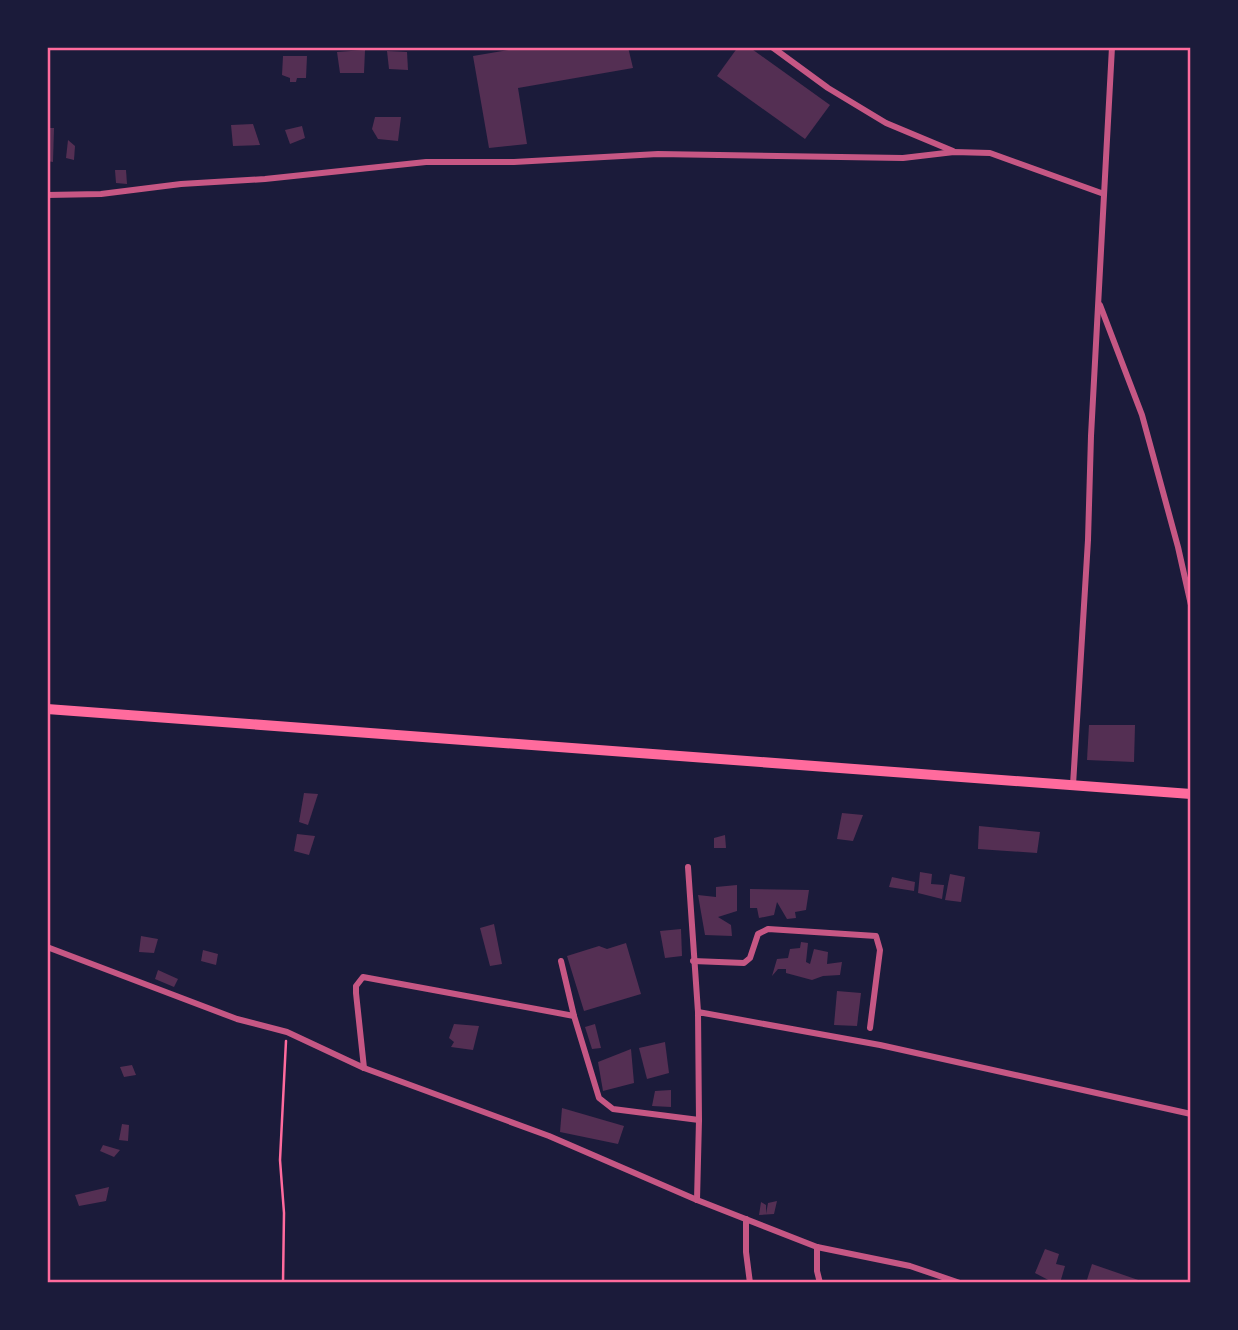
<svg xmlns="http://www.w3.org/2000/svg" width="1238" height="1330" font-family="Rubik,sans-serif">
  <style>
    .building { fill: #542f53 }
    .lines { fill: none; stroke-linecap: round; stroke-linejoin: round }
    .path { stroke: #ff6b9d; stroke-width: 2.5 }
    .minor { stroke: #c65784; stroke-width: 6 }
    .trunk { stroke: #ff6b9d; stroke-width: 10 }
    .neatline { fill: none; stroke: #ff6b9d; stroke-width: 2.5 }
  </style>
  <rect width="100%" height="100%" fill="#1b1b3a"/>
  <g class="building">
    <polygon points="527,47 628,47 633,68 518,88 527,144 489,148 473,56"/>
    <polygon points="738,47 749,47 830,105 805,139 717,76"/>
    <polygon points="365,50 364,73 340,73 337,52"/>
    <polygon points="387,51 407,52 408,70 389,69"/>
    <polygon points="283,56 307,56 306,78 297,78 296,82 290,82 290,78 282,75"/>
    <polygon points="375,117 401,117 398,141 378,139 372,129"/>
    <polygon points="253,124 260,145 233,146 231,125"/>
    <polygon points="302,126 305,138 290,144 285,130"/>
    <polygon points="47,128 54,128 53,162 47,161"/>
    <polygon points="68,140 75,146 74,160 66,158"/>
    <polygon points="115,170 126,170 127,184 116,183"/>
    <polygon points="1089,725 1135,725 1134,762 1087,760"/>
    <polygon points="304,793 318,794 308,825 299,822"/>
    <polygon points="842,813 863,815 853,841 837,839"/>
    <polygon points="979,826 1040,832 1037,853 978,849"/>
    <polygon points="297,834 315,836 309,855 294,851"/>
    <polygon points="725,835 726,848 714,848 714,838"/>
    <polygon points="920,872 932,874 931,884 944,885 942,899 918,893"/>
    <polygon points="950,874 965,877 961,902 945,900"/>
    <polygon points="892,877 915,882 914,891 889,887"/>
    <polygon points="737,885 737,911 718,917 731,925 732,936 705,935 698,895 716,897 716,887"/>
    <polygon points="750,889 809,890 806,910 795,912 796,918 787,919 777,902 774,915 759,918 757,908 750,908"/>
    <polygon points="494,924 502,964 490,966 480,928"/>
    <polygon points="681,929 682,956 665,958 660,931"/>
    <polygon points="141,936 158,939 154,953 139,952"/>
    <polygon points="801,942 808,943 806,962 810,964 814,949 828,952 827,964 842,962 840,975 823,976 812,980 786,973 786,969 778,969 772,976 777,959 788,958 790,949 800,948"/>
    <polygon points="626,943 641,994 584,1011 567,956 599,946 607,949"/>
    <polygon points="203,950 218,954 216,965 201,961"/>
    <polygon points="158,970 178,979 174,987 155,979"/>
    <polygon points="837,991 861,993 857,1026 834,1025"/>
    <polygon points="454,1024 479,1026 473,1050 451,1047 454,1042 449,1038"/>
    <polygon points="595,1024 601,1048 592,1049 585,1027"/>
    <polygon points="665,1042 669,1073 647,1079 639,1048"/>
    <polygon points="631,1049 634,1083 603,1091 598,1062"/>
    <polygon points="132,1065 136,1075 124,1077 120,1067"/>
    <polygon points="671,1090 671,1107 652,1106 655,1091"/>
    <polygon points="562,1108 624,1126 618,1144 560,1132"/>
    <polygon points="122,1124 129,1125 128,1141 119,1140"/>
    <polygon points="103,1145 120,1150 114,1157 100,1151"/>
    <polygon points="109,1187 106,1201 79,1206 75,1195"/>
    <polygon points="777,1201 774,1214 759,1215 761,1202 766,1205 766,1214 768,1203"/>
    <polygon points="1045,1249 1059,1254 1056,1264 1065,1266 1060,1283 1054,1283 1035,1273"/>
    <polygon points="1092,1264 1144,1282 1144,1283 1086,1283"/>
  </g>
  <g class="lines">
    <polyline class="path" points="283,1283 284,1213 280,1160 286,1041"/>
    <g class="minor">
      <polyline points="772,47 828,88 886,123 953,151"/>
      <polyline points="47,195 101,194 181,184 265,179 426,162 514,162 658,154 903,158 954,152 990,153 1104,194"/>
      <polyline points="1100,305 1142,415 1178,547 1191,605"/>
      <polyline points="1073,785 1088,540 1091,436 1112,47"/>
      <polyline points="688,867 698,1012"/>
      <polyline points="47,947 237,1019 287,1032 364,1068 549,1136 697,1200 817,1247 910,1266 960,1283"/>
      <polyline points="561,961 574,1016 599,1098 613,1109 699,1120"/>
      <polyline points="693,961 744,963 750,958 758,934 768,929 876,936 880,950 870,1028"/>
      <polyline points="364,1068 356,993 356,986 363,977 574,1016"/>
      <polyline points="697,1200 699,1120 698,1012 880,1045 1191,1114"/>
      <polyline points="746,1219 746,1252 750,1283"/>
      <polyline points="817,1247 817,1271 820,1283"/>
    </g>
    <polyline class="trunk" points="47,709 1191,794"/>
  </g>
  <rect width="1238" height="1330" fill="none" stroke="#1b1b3a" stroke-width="98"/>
  <rect x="49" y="49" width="1140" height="1232" class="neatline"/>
</svg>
